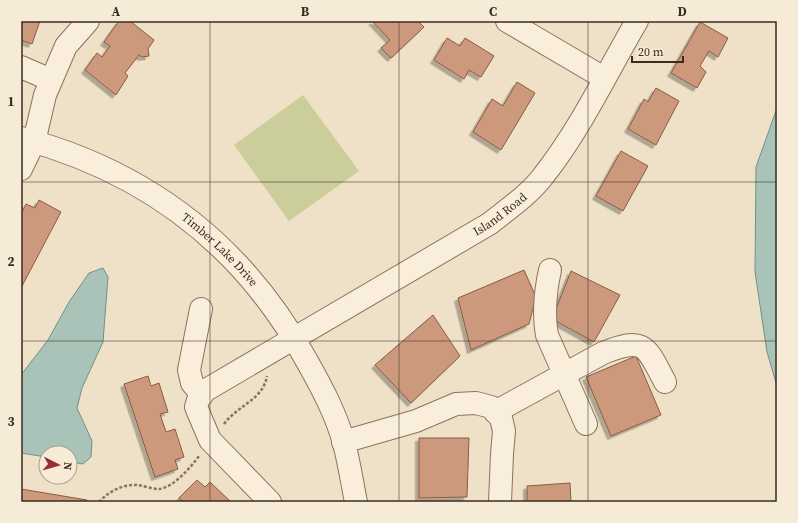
<svg xmlns="http://www.w3.org/2000/svg" width="798" height="523" font-family="'Source Serif 4',serif">
  <style>
    .green { fill: #cbce9b }
    .water { fill: #a9c3b9; stroke: #6f9287 }
    .building { fill: #cd997d; stroke: #8b5a42; filter: url(#shadow) }
    .lines { fill: none; stroke-linecap: round; stroke-linejoin: round }
    .minor-casing { stroke: #8b725c; stroke-width: 24 }
    .path { stroke: #8b725c; stroke-width: 2.5; stroke-dasharray: 3 2; stroke-linecap: butt }
    .minor { stroke: #f9eedb; stroke-width: 22 }
    .grid { fill: none; stroke: #3c2b20; stroke-width: 1; stroke-opacity: 0.55 }
    .labels { text-anchor: middle; stroke-width: 3; stroke-linejoin: round; paint-order: stroke }
    .street-label { font-size: 12px; fill: #3c2b20; stroke: #f6ebd7 }
    .neatline { fill: none; stroke: #3c2b20; stroke-width: 1.5 }
    .grid-label { font-size: 13px; text-anchor: middle; font-weight: bold; fill: #3c2b20 }
  </style>
  <defs>
    <filter id="shadow"><feDropShadow dx="-3.5" dy="3.5" stdDeviation="0" flood-color="#0004"/></filter>
  </defs>
  <rect width="100%" height="100%" fill="#efe1c8"/>
  <polygon class="green" points="303,95 359,171 289,221 234,145"/>
  <g class="water">
    <polygon points="777,108 777,386 767,352 755,272 756,167"/>
    <polygon points="103,268 108,277 103,342 82,388 77,408 92,441 91,457 83,464 70,462 70,453 46,453 46,457 21,453 21,375 48,340 69,302 89,273"/>
  </g>
  <g class="building">
    <polygon points="21,21 40,21 32,44 21,40"/>
    <polygon points="119,21 130,21 154,40 148,49 149,56 142,57 139,55 125,73 128,76 116,95 85,70 97,53 102,57 110,46 104,42"/>
    <polygon points="372,21 418,21 424,27 391,58 381,48 390,40"/>
    <polygon points="700,22 728,38 718,57 709,51 700,66 706,72 697,88 671,73"/>
    <polygon points="447,38 460,46 465,38 494,56 481,77 469,70 464,79 434,60"/>
    <polygon points="517,82 535,93 501,150 473,132 492,99 503,106"/>
    <polygon points="656,88 679,101 656,145 628,129 644,99 648,102"/>
    <polygon points="621,151 648,166 623,211 596,196"/>
    <polygon points="39,200 61,212 21,288 21,214 26,204 35,208"/>
    <polygon points="524,270 536,297 529,324 471,350 458,298"/>
    <polygon points="571,271 620,295 594,342 552,319"/>
    <polygon points="433,315 460,356 411,403 375,365"/>
    <polygon points="636,356 661,415 611,436 586,377"/>
    <polygon points="148,376 151,386 159,383 168,412 160,414 166,432 175,429 184,457 175,460 178,469 155,477 124,384"/>
    <polygon points="419,438 469,438 467,497 419,498"/>
    <polygon points="197,480 205,487 210,482 231,502 184,502 179,498"/>
    <polygon points="570,483 571,502 527,502 527,486"/>
    <polygon points="21,489 87,500 87,502 21,502"/>
  </g>
  <g class="lines">
    <g class="minor-casing">
      <g id="minor">
        <polyline points="507,21 604,78"/>
        <polyline points="21,67 51,80"/>
        <path id="s1" d="M21,138C148,172 245,247 308,363C322,388 336,414 344,443C349,462 352,482 356,502"/>
        <polyline points="21,169 34,142 45,95 66,46 88,21"/>
        <path d="M550,270C545,293 543,313 547,335L586,424"/>
        <polyline points="201,309 189,370 192,383 202,395"/>
        <path d="M495,412L603,353C645,336 646,346 665,382"/>
        <polyline points="343,442 416,421 456,404 476,403 491,407 501,418 504,431 502,454 500,502"/>
        <path id="s2" d="M270,502L210,440L196,407L199,397L206,390L489,224C508,209 530,194 544,175C581,128 607,72 637,21"/>
      </g>
    </g>
    <g class="path">
      <path d="M224,424C238,405 263,400 267,376"/>
      <path d="M99,502C109,491 123,484 138,485C144,486 152,489 159,489C173,488 191,467 199,456"/>
    </g>
    <use href="#minor" class="minor"/>
  </g>
  <path class="grid" d="M210,21V502M399,21V502M588,21V502M21,182H777M21,341H777"/>
  <g class="labels">
    <g class="street-label">
      <text dy="4" stroke="none"><textPath href="#s2" startOffset="485">Island Road</textPath></text>
      <text dy="4" stroke="none"><textPath href="#s1" startOffset="231">Timber Lake Drive</textPath></text>
    </g>
  </g>
  <rect width="798" height="523" fill="none" stroke="#f6ebd7" stroke-width="44"/>
  <g transform="translate(58 465) rotate(96)"><circle r="19" fill="#f6ebd7" stroke="#ac9e8e"/>
  <path d="M0-3L7 15L0 10L-7 15Z" fill="#9b2c34"/>
  <text y="-6" font-size="11" font-weight="bold" text-anchor="middle" fill="#3c2b20">N</text>
  </g>
  <path d="M632 56v6h51v-6" fill="none" stroke="#3c2b20" stroke-width="2"/>
  <text x="638" y="56" font-size="12" fill="#3c2b20" stroke="#f6ebd7" stroke-width="3" paint-order="stroke">20 m</text>
  <rect x="22" y="22" width="754" height="479" class="neatline"/>
  <g class="grid-label">
    <text x="116" y="16">A</text>
    <text x="305" y="16">B</text>
    <text x="493" y="16">C</text>
    <text x="682" y="16">D</text>
    <text x="11" y="106">1</text>
    <text x="11" y="266">2</text>
    <text x="11" y="426">3</text>
  </g>
</svg>
